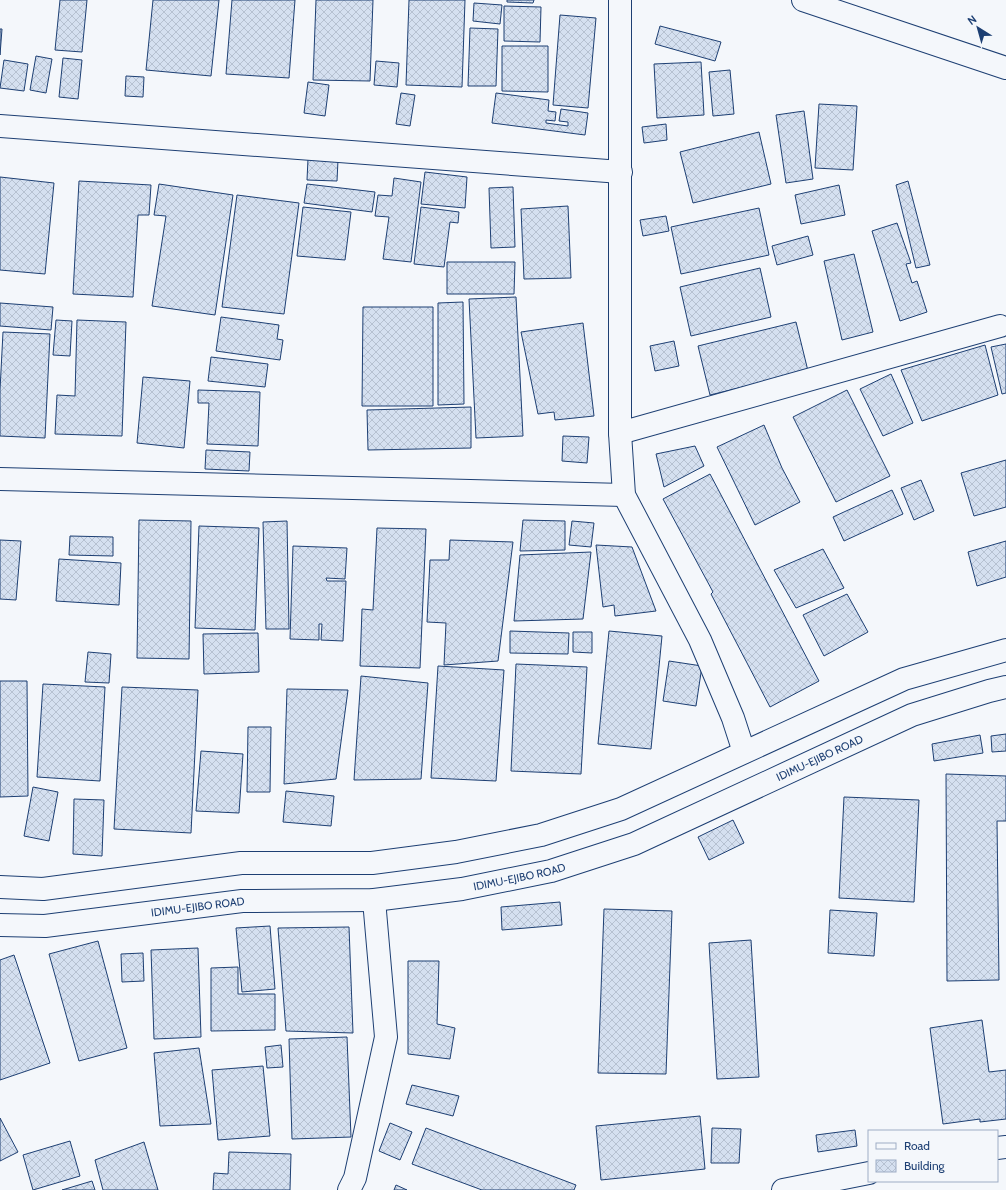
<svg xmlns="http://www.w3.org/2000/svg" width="1006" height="1190" font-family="Cabin,sans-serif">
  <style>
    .building { fill: url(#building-cross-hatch); stroke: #1d3f73 }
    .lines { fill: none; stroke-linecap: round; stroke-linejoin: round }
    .minor-casing { stroke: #1d3f73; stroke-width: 24 }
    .secondary-casing { stroke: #1d3f73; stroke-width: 24 }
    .minor { stroke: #f4f7fb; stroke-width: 22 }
    .secondary { stroke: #f4f7fb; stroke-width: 22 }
    .labels { text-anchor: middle; stroke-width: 3; stroke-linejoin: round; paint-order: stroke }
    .street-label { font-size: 11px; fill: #1d3f73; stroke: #f4f7fb }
  </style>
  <defs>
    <pattern id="building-cross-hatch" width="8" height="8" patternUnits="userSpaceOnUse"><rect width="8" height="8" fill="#d5e0f0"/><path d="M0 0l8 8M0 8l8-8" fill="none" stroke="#b6c1d1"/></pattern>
  </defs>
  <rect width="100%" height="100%" fill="#f4f7fb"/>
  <g class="building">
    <polygon points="60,0 87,0 82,52 55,50"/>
    <polygon points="153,0 219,0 211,76 146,70"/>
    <polygon points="232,0 295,0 289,78 226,74"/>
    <polygon points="316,0 373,0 370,81 313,80"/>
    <polygon points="409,0 465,0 462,87 406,85"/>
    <polygon points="507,0 534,0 533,3 507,2"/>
    <polygon points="474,3 502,5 500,24 473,21"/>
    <polygon points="504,6 541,7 540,42 504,41"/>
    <polygon points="560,15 596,18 588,108 553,105"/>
    <polygon points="660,26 721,42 715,61 655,44"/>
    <polygon points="470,28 498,29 496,86 468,86"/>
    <polygon points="0,29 2,29 0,55"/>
    <polygon points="502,46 548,46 548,92 502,91"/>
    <polygon points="36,56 52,59 46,93 30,90"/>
    <polygon points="63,58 82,60 78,99 59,97"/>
    <polygon points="4,60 28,64 24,91 0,88"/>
    <polygon points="376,61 399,63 397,87 374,85"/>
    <polygon points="701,62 704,115 657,118 654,64"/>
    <polygon points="730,70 734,114 713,116 709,72"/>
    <polygon points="126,76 144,77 143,97 125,96"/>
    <polygon points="308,82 329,85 325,116 304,113"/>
    <polygon points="401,93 415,95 410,126 396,124"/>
    <polygon points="496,93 549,100 548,111 556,112 555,121 546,120 546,123 568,126 568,122 559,121 561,109 588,113 585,135 492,123"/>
    <polygon points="819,104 857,106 853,170 815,168"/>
    <polygon points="804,111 813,179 786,183 776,115"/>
    <polygon points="666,124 667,140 644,143 642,127"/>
    <polygon points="759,132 771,184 693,203 680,152"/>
    <polygon points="308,159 338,160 337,181 307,180"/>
    <polygon points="425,172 467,177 465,208 421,204"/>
    <polygon points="0,177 54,183 45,274 0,270"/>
    <polygon points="394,178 421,182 411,262 383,259 389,217 375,216 378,195 392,196"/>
    <polygon points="79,181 151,185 149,215 138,215 133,297 73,294"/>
    <polygon points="908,181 930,265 916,268 896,185"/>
    <polygon points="159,184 233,195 215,315 152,306 166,216 154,215"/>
    <polygon points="307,184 375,192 372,212 304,203"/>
    <polygon points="839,185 845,215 801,224 795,195"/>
    <polygon points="513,187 515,247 491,248 489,188"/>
    <polygon points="237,195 299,203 284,314 222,307"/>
    <polygon points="568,206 571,278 524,279 521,209"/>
    <polygon points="303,207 351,212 345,260 297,256"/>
    <polygon points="421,207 459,212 458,223 450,222 444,267 414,264"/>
    <polygon points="759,208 769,255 681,274 671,227"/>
    <polygon points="666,216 669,231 643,236 640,220"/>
    <polygon points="897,223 911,263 906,264 912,283 917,281 927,312 900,321 872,231"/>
    <polygon points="808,236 813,255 777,265 772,246"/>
    <polygon points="854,254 873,332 842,340 824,261"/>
    <polygon points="447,262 515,262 514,294 447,294"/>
    <polygon points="760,268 771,317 691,336 680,287"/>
    <polygon points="516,297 523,436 476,438 469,299"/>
    <polygon points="463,302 464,404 438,405 438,303"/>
    <polygon points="0,303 53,307 51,330 0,326"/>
    <polygon points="363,307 433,307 433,406 362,406"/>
    <polygon points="221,317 279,325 277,339 283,340 280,360 216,351"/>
    <polygon points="56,320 72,321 70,356 53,355"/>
    <polygon points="77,320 126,322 122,436 55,434 57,395 75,396"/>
    <polygon points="796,322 808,371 710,395 698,346"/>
    <polygon points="583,323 594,416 555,420 554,412 538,414 521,332"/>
    <polygon points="3,332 50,334 45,438 0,436 0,390"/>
    <polygon points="674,341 679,366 655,371 650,346"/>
    <polygon points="1006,344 1006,393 1002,394 991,347"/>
    <polygon points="985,345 998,395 922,421 901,370"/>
    <polygon points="211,357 268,364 265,387 208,381"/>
    <polygon points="891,374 913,423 883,436 860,389"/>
    <polygon points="143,377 190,381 184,448 137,443"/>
    <polygon points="198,390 260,392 258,446 207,444 209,403 198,403"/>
    <polygon points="847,390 890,476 836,502 793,417"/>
    <polygon points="471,407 471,448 368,450 367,410"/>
    <polygon points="764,425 782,468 800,502 755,525 717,447"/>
    <polygon points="563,436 589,437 587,463 562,461"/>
    <polygon points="695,446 704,466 664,487 656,454"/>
    <polygon points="206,450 250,452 249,471 205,469"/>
    <polygon points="1006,460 1006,507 974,516 961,473"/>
    <polygon points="710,474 819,681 770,707 711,594 713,592 663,499"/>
    <polygon points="921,480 934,511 914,520 901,488"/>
    <polygon points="892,490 903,514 844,541 833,517"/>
    <polygon points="139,520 191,521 189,659 137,658"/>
    <polygon points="523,520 565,521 565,550 520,551"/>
    <polygon points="287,521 289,629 266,629 263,522"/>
    <polygon points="572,521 594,523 591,547 569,545"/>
    <polygon points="199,526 259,528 255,630 195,628"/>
    <polygon points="377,528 426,529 420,668 360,666 362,609 373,610"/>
    <polygon points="70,536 113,537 113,556 69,555"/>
    <polygon points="0,540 21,541 16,600 0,599"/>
    <polygon points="450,540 513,542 498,661 444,665 446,623 427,622 430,560 449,560"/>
    <polygon points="1006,541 1006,577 977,586 968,552"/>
    <polygon points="596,545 632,547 656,611 615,616 614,605 603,607"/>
    <polygon points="293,546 347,548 345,579 326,578 327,581 346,581 343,641 321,640 322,624 319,624 319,640 290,639"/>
    <polygon points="823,549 844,588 796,608 774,570"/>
    <polygon points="591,552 583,619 514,621 520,555"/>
    <polygon points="59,559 121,563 119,605 56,601"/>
    <polygon points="847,594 868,632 824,656 803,615"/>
    <polygon points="510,631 569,633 568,654 510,653"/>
    <polygon points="609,631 662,636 651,749 598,744"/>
    <polygon points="573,632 592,632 592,653 573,652"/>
    <polygon points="258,633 259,672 204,674 203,634"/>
    <polygon points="88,652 111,654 109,683 85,682"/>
    <polygon points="669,661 702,666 696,706 663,701"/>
    <polygon points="516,664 587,667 581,774 511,771"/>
    <polygon points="438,666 504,670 496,781 431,778"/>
    <polygon points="361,676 428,683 421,779 354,780"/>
    <polygon points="0,681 27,681 28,796 0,797"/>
    <polygon points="43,684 105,687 100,781 37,777"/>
    <polygon points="122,687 198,690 191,833 114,829"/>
    <polygon points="287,689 348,690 336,779 284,784"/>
    <polygon points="248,727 271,727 270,792 247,792"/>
    <polygon points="1006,734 1006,751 992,752 991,736"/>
    <polygon points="980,735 983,753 934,761 932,744"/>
    <polygon points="201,751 243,754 239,813 196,811"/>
    <polygon points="946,774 1006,776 1006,821 997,821 999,980 947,981"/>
    <polygon points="33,787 58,792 49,841 24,836"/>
    <polygon points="286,791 334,796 331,826 283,822"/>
    <polygon points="844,797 919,800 914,902 839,898"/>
    <polygon points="74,799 104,800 102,856 73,854"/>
    <polygon points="733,820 744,843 709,860 698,837"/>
    <polygon points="560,902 562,925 502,930 501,907"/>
    <polygon points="604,909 672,911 666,1074 598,1073"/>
    <polygon points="830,910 877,913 874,956 828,953"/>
    <polygon points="270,926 275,989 242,992 236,928"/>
    <polygon points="349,927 353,1033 286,1031 278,928"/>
    <polygon points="751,940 759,1077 717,1079 709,943"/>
    <polygon points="98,941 127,1048 79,1061 49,954"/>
    <polygon points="198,948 201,1037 154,1039 151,950"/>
    <polygon points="143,953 144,981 122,982 121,954"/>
    <polygon points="14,955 50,1063 0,1080 0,960"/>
    <polygon points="408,961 439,961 437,1024 455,1028 450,1059 408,1054"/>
    <polygon points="238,967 238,994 275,994 275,1030 211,1031 211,968"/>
    <polygon points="982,1020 989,1072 1006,1070 1006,1119 980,1122 980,1119 943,1124 930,1028"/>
    <polygon points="347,1037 351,1137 292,1139 289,1039"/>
    <polygon points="281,1045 283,1067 267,1068 265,1047"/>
    <polygon points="199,1048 211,1124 160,1126 154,1053"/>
    <polygon points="263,1066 270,1136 218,1140 212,1070"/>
    <polygon points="412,1085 459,1096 453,1116 406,1104"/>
    <polygon points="700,1116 705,1169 601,1180 596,1126"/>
    <polygon points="0,1118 18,1152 0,1161"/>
    <polygon points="390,1123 412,1132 400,1160 379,1151"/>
    <polygon points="426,1128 576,1185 574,1190 482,1190 412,1164"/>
    <polygon points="712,1128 741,1129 739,1163 711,1163"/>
    <polygon points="855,1130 857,1146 818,1152 816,1135"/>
    <polygon points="70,1141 80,1176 33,1190 23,1155"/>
    <polygon points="144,1142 158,1190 103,1190 95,1160"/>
    <polygon points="229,1152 291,1154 290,1190 213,1190 214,1173 228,1174"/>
    <polygon points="92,1181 95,1190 62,1190"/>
    <polygon points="396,1185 407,1190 394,1190"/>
  </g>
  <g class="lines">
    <g class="minor-casing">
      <g id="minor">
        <polyline points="620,0 620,433 624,495 700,640 733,718 744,752"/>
        <polyline points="803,0 1006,68"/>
        <polyline points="0,126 621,172"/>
        <polyline points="620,433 1000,326"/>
        <polyline points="0,479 624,495"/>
        <polyline points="997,1148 1006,1147"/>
        <polyline points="349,1190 355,1178 386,1037 374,900"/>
        <polyline points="783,1190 869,1173"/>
      </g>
    </g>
    <g class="secondary-casing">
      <g id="secondary">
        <polyline points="0,887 43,889 241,863 372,863 456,852 541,835 621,809 904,679 1006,650"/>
        <path id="s1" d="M0,925L45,926L242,901L374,900L462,889L551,871L634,844L912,715L989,691L1006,687"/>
      </g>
    </g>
    <use href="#minor" class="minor"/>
    <use href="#secondary" class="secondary"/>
  </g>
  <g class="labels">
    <g class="street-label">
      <text dy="4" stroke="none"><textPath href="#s1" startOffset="847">IDIMU-EJIBO ROAD</textPath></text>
      <text dy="4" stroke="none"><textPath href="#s1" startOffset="523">IDIMU-EJIBO ROAD</textPath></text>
      <text dy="4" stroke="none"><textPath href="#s1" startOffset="199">IDIMU-EJIBO ROAD</textPath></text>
    </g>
  </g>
  <rect x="868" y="1130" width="130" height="52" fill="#f4f7fb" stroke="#9eadc5"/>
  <rect x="876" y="1143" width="20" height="6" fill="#f4f7fb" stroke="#9eadc5"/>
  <text x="904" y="1150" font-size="12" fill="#1d3f73">Road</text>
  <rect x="876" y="1160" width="20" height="12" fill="url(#building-cross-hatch)" stroke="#9eadc5"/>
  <text x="904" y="1170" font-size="12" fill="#1d3f73">Building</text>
  <g transform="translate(978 28) rotate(323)" stroke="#f4f7fb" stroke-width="3" paint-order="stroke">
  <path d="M0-3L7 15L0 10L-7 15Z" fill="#1d3f73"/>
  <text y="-6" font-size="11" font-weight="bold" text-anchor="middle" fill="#1d3f73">N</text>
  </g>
</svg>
